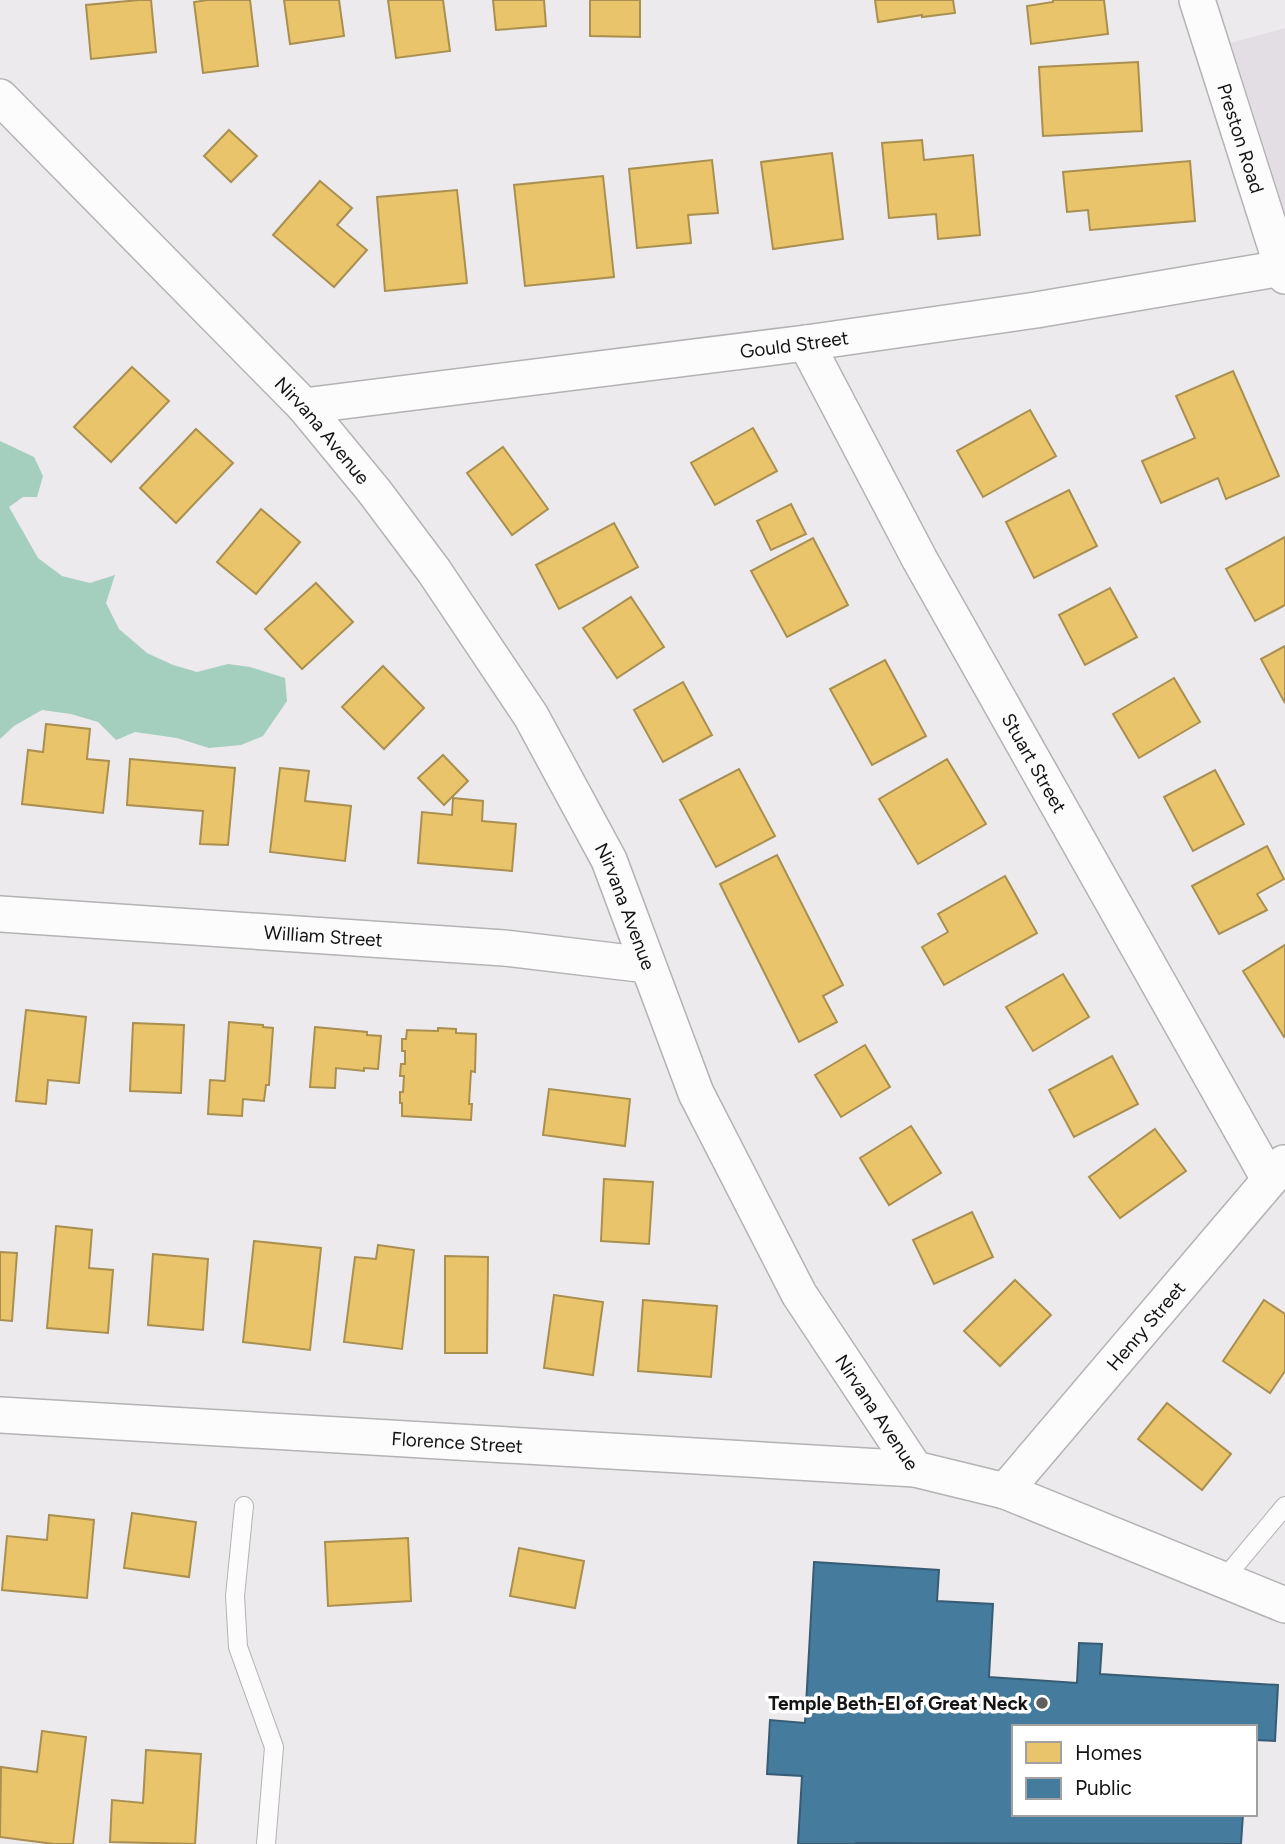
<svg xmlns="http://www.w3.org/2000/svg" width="1285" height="1844" font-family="Figtree,sans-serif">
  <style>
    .built { fill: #e3dde4 }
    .forest { fill: #a4cebd }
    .homes { fill: #e9c46a; stroke: #a98f50; stroke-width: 2 }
    .public { fill: #457b9d; stroke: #375c74; stroke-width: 2 }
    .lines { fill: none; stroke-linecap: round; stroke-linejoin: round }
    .lane-casing { stroke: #b4b3b4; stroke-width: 20 }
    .street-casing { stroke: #b4b3b4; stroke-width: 38 }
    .lane { stroke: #fcfcfc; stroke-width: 18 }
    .street { stroke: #fcfcfc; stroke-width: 35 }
    .poi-dot { fill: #605f60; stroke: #fff; stroke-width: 2.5 }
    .labels { text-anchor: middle; stroke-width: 7; stroke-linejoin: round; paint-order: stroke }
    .street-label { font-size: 19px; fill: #151415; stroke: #fff }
    .poi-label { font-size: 19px; font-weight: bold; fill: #151415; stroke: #fff; text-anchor: end }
  </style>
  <rect width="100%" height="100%" fill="#eceaec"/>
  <polygon class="built" points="1285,28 1285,212 1231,43"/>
  <polygon class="forest" points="0,441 34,457 43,476 37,497 23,497 9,507 38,558 62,576 90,583 115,575 106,603 119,629 147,653 173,665 197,672 228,664 250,667 285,678 287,701 263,736 241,745 209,748 177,738 135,732 116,740 98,722 71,714 42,710 14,726 0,739"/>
  <g class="homes">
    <polygon points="139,0 151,0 156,52 91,59 86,5"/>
    <polygon points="208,0 250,0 258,66 203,73 194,2"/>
    <polygon points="284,0 339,0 344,36 290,44"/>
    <polygon points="388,0 443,0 450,51 396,58"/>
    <polygon points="493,0 544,0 546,26 496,30"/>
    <polygon points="590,0 640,0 640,37 590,36"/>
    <polygon points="875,0 953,0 955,13 922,17 922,15 878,22"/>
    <polygon points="1053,0 1104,0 1108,34 1031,44 1027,6 1053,2"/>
    <polygon points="1138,62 1142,131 1043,136 1039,67"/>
    <polygon points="229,130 257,156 231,182 204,156"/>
    <polygon points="922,140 924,160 973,155 980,235 938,239 936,214 889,218 882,143"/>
    <polygon points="832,153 843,239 773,249 761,162"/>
    <polygon points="712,160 718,213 688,215 691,243 637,248 629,169"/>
    <polygon points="1190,161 1195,221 1090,230 1088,210 1067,212 1063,172"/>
    <polygon points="603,176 614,277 525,286 514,185"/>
    <polygon points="320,181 352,208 337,225 367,250 334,287 273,235"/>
    <polygon points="457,190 467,283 385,291 377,197"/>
    <polygon points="132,367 169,401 111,462 74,427"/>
    <polygon points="1233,371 1279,476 1226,499 1218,478 1161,503 1142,461 1195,438 1176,396"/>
    <polygon points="1030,410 1056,456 983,497 957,451"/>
    <polygon points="753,428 777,471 715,505 691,463"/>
    <polygon points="196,429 233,463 176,523 140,488"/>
    <polygon points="503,447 548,509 512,535 467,473"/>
    <polygon points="1069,490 1097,546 1034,578 1006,522"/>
    <polygon points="791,504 806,534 771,550 757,521"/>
    <polygon points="261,509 300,542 256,594 217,562"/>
    <polygon points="614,523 638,567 559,609 536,565"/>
    <polygon points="1285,537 1285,605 1255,621 1226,569"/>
    <polygon points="813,538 848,605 787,637 751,571"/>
    <polygon points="316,583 353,622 302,669 265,629"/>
    <polygon points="1110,588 1137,637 1085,665 1059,615"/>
    <polygon points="631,597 664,647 617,678 583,628"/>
    <polygon points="1285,646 1285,703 1261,659"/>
    <polygon points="885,660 926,736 872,765 830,689"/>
    <polygon points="383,666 424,708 384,749 342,707"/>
    <polygon points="1174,678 1200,722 1139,758 1113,714"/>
    <polygon points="683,682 712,735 663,762 634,710"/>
    <polygon points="46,724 90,729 87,759 109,761 103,813 22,804 28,750 43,752"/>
    <polygon points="443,755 468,781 444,805 418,778"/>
    <polygon points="130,759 235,768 228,845 200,844 203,811 127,805"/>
    <polygon points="947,759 986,824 918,864 879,799"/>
    <polygon points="280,768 309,771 305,801 351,806 345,861 270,852"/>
    <polygon points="739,769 775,836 716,867 680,800"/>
    <polygon points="1215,770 1244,824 1193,851 1164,797"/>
    <polygon points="453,798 483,801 482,821 516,824 512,871 418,863 422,812 452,815"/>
    <polygon points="1267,846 1284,879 1257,894 1267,910 1219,934 1192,886"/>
    <polygon points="777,855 843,985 823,996 837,1022 799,1042 720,884"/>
    <polygon points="1005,876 1037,933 944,985 922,947 948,932 938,914"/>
    <polygon points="1285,945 1285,1036 1284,1037 1243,971"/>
    <polygon points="1063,974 1089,1017 1033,1051 1006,1007"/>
    <polygon points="26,1010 86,1017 79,1083 48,1080 46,1104 16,1101"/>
    <polygon points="229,1022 263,1025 263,1027 273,1028 269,1085 266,1085 264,1101 243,1099 242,1116 208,1114 210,1080 225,1081"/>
    <polygon points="133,1023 184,1025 181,1093 130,1091"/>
    <polygon points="315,1027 367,1032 367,1035 381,1036 378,1069 364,1068 364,1071 336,1068 335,1088 310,1087"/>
    <polygon points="438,1028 456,1029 456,1033 476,1034 475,1072 471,1071 469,1104 472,1104 471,1120 402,1116 402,1103 400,1103 400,1092 403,1092 404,1076 400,1076 401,1064 405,1064 405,1051 402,1051 402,1039 406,1039 407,1030 438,1031"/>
    <polygon points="865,1045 890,1087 841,1117 815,1075"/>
    <polygon points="1112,1056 1138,1104 1074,1137 1049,1090"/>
    <polygon points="549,1089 630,1099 625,1146 543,1135"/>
    <polygon points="911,1126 941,1173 889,1205 860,1158"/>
    <polygon points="1155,1129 1186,1171 1120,1218 1089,1177"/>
    <polygon points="604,1179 653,1182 649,1244 601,1241"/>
    <polygon points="972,1212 993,1257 934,1284 913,1240"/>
    <polygon points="56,1226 92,1230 89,1268 113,1270 108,1333 47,1328"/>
    <polygon points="254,1241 321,1248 310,1350 243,1342"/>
    <polygon points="378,1245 414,1250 402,1349 344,1342 355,1257 376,1259"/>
    <polygon points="0,1252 17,1253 12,1321 0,1320"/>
    <polygon points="153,1254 208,1259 203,1330 148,1325"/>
    <polygon points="445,1256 488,1257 487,1353 445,1353"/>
    <polygon points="1015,1280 1051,1315 1000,1366 964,1331"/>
    <polygon points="554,1295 603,1302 593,1375 544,1368"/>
    <polygon points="643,1300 717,1306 711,1377 638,1371"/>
    <polygon points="1264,1300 1285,1314 1285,1371 1270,1393 1223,1361"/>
    <polygon points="1167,1403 1231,1454 1202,1490 1138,1439"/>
    <polygon points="132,1513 196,1522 189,1577 124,1568"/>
    <polygon points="49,1515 94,1520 87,1598 2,1590 7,1536 47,1540"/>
    <polygon points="408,1538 411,1601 328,1606 325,1542"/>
    <polygon points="519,1548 584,1561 575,1608 510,1596"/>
    <polygon points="42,1731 86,1737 73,1844 54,1844 0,1837 1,1767 37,1772"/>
    <polygon points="146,1750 201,1754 195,1844 110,1842 112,1800 143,1803"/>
  </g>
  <polygon class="public" points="814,1562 939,1570 937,1601 993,1604 989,1677 1077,1683 1079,1643 1102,1644 1100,1674 1278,1685 1275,1741 1255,1740 1255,1727 1014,1727 1014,1814 1243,1814 1241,1844 856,1843 856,1844 798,1844 802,1776 767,1774 770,1720 805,1723"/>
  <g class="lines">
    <g class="lane-casing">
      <g id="lane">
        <polyline points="244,1506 235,1596 238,1647 274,1747 266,1844"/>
        <polyline points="1223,1580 1285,1506"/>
      </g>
    </g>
    <g class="street-casing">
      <g id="street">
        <path id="s1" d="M1197,0L1285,276"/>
        <path id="s2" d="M0,97L304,406L374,491L434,571L531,716L609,860L696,1093L799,1294L915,1469L1005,1491L1285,1605"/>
        <path id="s3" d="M806,343L920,560L1269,1179"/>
        <path id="s4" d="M304,406L806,343L1036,310L1282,268"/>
        <path id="s5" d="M0,914L504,948L647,965"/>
        <path id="s6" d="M0,1415L915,1469"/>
        <path id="s7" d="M1005,1491L1284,1163"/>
      </g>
    </g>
    <use href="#lane" class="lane"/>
    <use href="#street" class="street"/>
  </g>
  <circle class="poi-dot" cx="1042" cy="1703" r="7"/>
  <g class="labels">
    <g class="street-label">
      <text dy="7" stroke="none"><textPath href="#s1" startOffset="145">Preston Road</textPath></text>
      <text dy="7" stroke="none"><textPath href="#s4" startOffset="494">Gould Street</textPath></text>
      <text dy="7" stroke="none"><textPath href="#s2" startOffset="464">Nirvana Avenue</textPath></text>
      <text dy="7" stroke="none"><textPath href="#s3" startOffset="478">Stuart Street</textPath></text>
      <text dy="7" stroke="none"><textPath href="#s2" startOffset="1031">Nirvana Avenue</textPath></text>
      <text dy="7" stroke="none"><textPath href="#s5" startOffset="324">William Street</textPath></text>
      <text dy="7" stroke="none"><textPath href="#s7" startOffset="217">Henry Street</textPath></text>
      <text dy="7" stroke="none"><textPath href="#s2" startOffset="1598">Nirvana Avenue</textPath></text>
      <text dy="7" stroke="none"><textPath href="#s6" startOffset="458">Florence Street</textPath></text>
    </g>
    <g class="poi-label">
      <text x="1028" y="1710">Temple Beth-El of Great Neck</text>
    </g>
  </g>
  <rect x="1012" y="1725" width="245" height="91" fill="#ffffff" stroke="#a1a1a1" stroke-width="2"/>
  <rect x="1026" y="1742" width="35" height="21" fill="#e9c46a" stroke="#a1a1a1" stroke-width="2"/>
  <text x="1075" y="1760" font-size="21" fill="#151415">Homes</text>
  <rect x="1026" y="1778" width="35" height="21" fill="#457b9d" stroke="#a1a1a1" stroke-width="2"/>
  <text x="1075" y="1795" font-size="21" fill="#151415">Public</text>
</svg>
